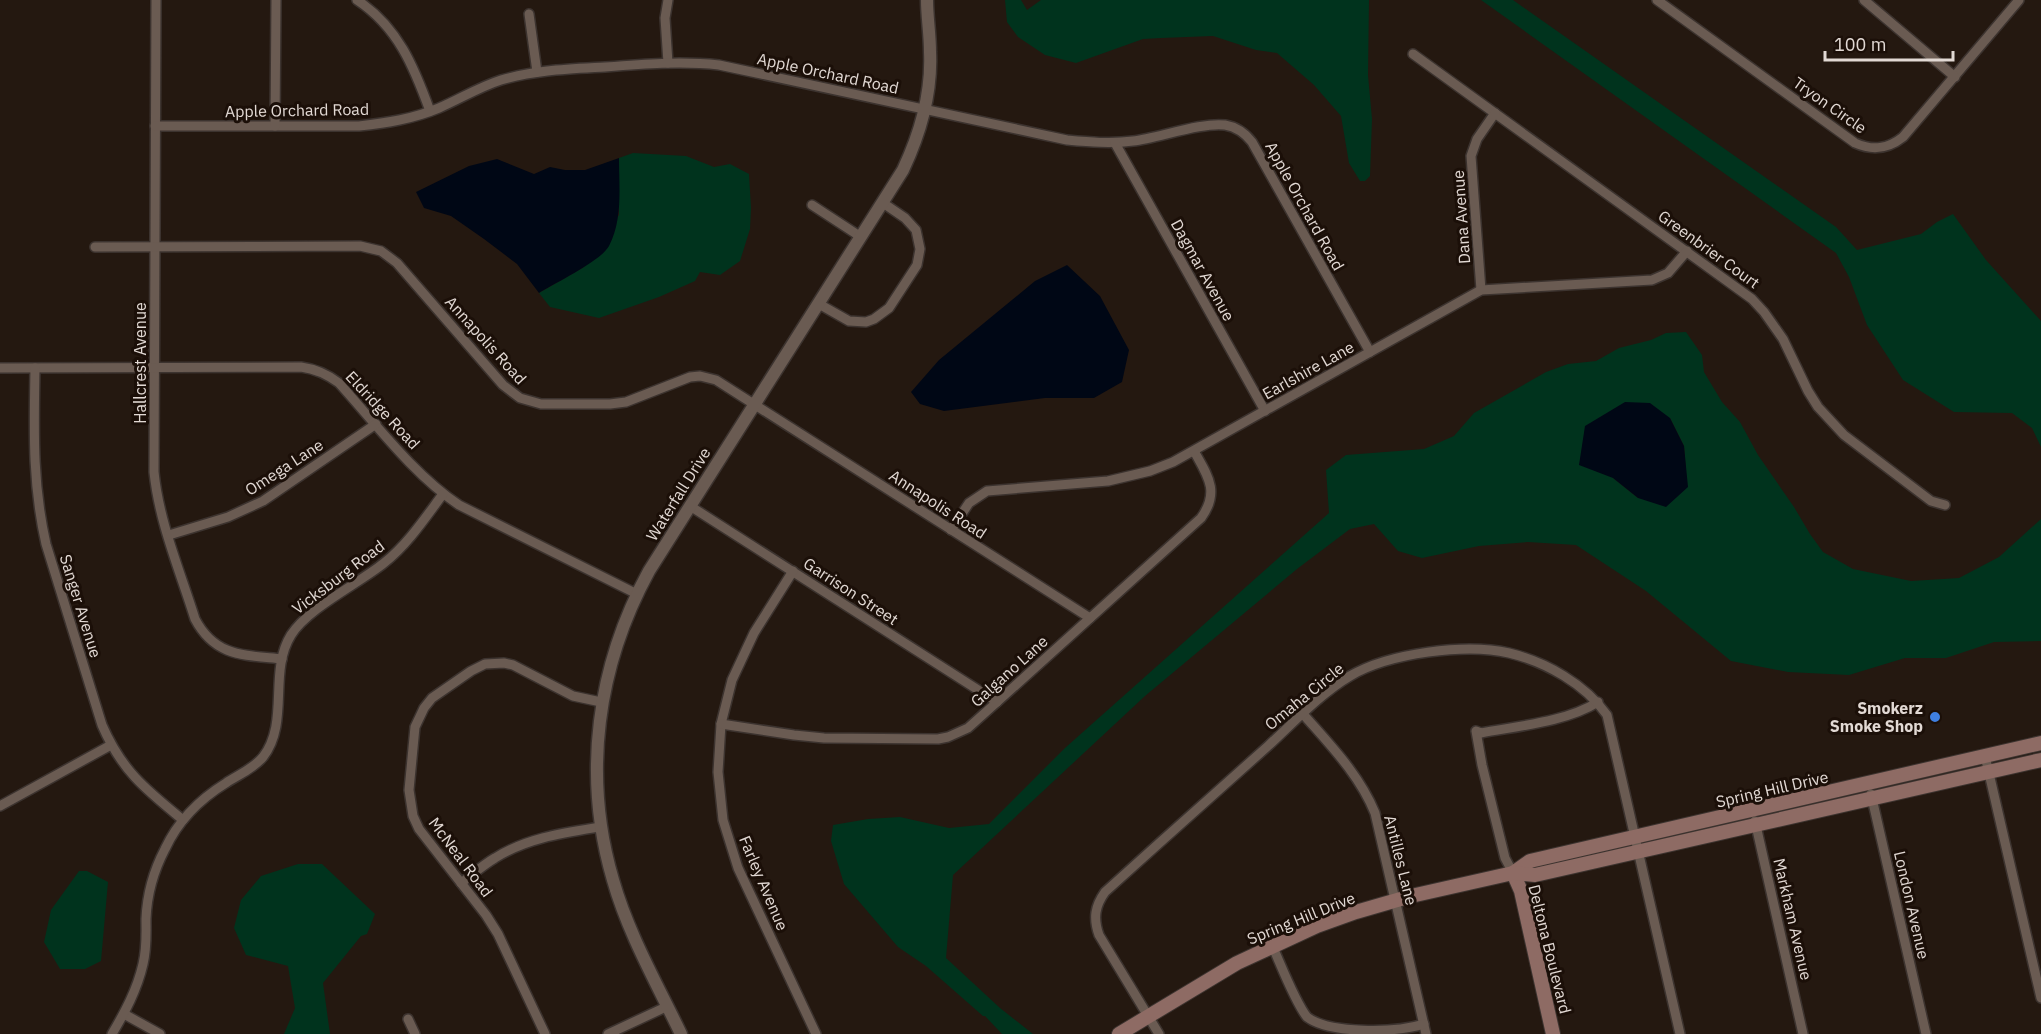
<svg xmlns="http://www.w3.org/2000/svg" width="2041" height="1034" font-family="'IBM Plex Sans',sans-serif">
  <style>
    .green { fill: #00331d; fill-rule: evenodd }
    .water { fill: #000715 }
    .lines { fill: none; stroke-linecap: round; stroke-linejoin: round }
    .minor-casing { stroke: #3c332f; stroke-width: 12 }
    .tertiary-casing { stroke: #3c332f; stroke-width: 15 }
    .secondary-casing { stroke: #3c332f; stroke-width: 16 }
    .minor { stroke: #6a5b52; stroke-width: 9 }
    .tertiary { stroke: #6a5b52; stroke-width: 12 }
    .secondary { stroke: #8e6b64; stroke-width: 14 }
    .shop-dot { fill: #3f7fe0; stroke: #1b0f08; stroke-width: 2 }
    .labels { text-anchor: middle; stroke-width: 6; stroke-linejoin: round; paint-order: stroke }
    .street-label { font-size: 16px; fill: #e2d9d4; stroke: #1b0f08 }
    .poi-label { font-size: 16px; font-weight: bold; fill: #e2d9d4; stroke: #1b0f08; text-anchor: end }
  </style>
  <rect width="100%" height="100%" fill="#241810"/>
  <g class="green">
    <polygon points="1005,0 1021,0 1027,10 1041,0 1369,0 1368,75 1372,119 1370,176 1365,181 1360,181 1349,163 1341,116 1314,85 1277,53 1256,50 1213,36 1161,38 1143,39 1076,63 1045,55 1018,37 1007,22"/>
    <polygon points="1481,0 1513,0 1836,227 1857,250 1921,234 1937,222 1953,214 1986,260 2041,321 2041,447 2032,428 2012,413 1954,412 1903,380 1867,325 1849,277 1836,253"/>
    <polygon points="633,153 686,156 714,167 730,164 749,174 751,208 750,229 740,261 720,275 700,272 695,281 659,297 599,318 550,307 539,293 584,267 619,215 619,158"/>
    <path d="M1686,332L1702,355L1704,372L1722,402L1740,422L1758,455L1794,507L1810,534L1823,552L1853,569L1911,581L1959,578L1999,557L2041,519V641L1994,642L1946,658H1905L1849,675L1788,672L1731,661L1646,591L1576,545L1528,542L1479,546L1422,558L1398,551L1374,524L1350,529L1297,569L1145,696L953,875L946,958L1000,1008L1033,1034H1002L985,1016H983L926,966L898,947L844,884L831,841L833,825L868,819L900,817L949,828L989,824L1065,748L1329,513L1326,470L1346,455L1424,449L1454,436L1474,413L1546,372L1568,364L1596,361L1619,348L1651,340L1666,333ZM1670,418L1684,446L1687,487L1638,498L1613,478Z"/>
    <polygon points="298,864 322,864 375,914 367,934 361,936 323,983 330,1034 284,1034 295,1008 288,966 246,955 234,928 241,900 261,876"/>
    <polygon points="79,871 87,871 108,882 101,961 85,969 60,969 44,942 51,910"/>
  </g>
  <g class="water">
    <path d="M619,158C619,187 623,219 609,246C601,261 555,283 539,293L517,264L484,239L451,216L424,208L416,192L469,166L497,159L534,174L550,167L565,170H585Z"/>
    <polygon points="1067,265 1100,296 1129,350 1122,382 1094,398 1045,398 944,411 920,404 911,392 939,360 1035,281"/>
    <polygon points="1625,402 1650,403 1670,418 1684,446 1688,487 1666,507 1638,498 1613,478 1579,465 1585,426"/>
  </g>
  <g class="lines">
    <g class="minor-casing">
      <g id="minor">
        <path d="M156,0L154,472C159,522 180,571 195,619C215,657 244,655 282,659"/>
        <path d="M357,0C398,27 414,67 430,111"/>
        <path d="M1657,0L1855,143C1873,151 1888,149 1903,137L2019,0"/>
        <polyline points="1864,0 1955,77"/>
        <polyline points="529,14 537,72"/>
        <polyline points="1413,54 1752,299 1764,312 1783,339 1808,391 1818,407 1844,435 1931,501 1945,505"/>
        <polyline points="668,63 665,18 668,0"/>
        <path d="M155,126H359C386,123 413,119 439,108C460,99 479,87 501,80C535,70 570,69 605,67C643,64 681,61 719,65L1067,140C1089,142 1111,144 1133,141C1158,138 1202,122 1225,125C1237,127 1245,133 1252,142L1370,352"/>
        <polyline points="275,126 276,0"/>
        <polyline points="1115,143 1265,411"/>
        <polyline points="812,205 861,237"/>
        <polyline points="95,247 360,246 381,251 397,263 503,385 520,398 541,404 610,404 626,402 690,377 700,376 716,380 1090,618"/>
        <polyline points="1481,290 1471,156 1477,139 1495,113"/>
        <polyline points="819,304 849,321 866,322 874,319 889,308 917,265 920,249 916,230 905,218 883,203"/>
        <path d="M0,368L301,367C316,369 327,374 339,383C376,424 413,474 459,505L637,594"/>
        <path d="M35,368C34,429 32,483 46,544L102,725C122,771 145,789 183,820"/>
        <polyline points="690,506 997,702"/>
        <polyline points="951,530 969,503 987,491 1108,481 1150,471 1173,462 1481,290 1652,280 1668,273 1687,251"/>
        <polyline points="169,535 228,517 263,501 376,424"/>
        <polyline points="793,571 754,633 732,680 721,724 718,772 723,820 738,868 816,1034"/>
        <path d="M1303,714C1330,745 1359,774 1375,813L1426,1034"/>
        <path d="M721,724L794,735L824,738L938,739L948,737L968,728L997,702L1201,518C1220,492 1208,476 1194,451"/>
        <polyline points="1985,756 2041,998"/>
        <polyline points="1871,794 1926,1034"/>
        <polyline points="0,806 111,745"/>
        <polyline points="1755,821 1803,1034"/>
        <path d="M1513,873L1505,858L1482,765L1476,731L1481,733C1518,726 1566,722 1598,702"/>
        <path d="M461,883C472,875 483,865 495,858C527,838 563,833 600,827"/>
        <path d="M1272,945C1281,965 1295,1002 1307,1017C1329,1034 1395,1033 1424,1024"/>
        <polyline points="124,1014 160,1034"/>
        <polyline points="408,1019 415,1034"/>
        <path d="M112,1034C125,1012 137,990 143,964C147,948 146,934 146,919C147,894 154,870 165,849C178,821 200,799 226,783C238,775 253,769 263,757C290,722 268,672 291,635C308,608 358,584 384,563C408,544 425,518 443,494"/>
        <polyline points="545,1034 498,934 486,915 419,829 413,816 409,790 415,727 424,708 432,698 471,671 485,664 504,663 513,665 573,696 601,702"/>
        <polyline points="608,1034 668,1006"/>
        <path d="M1159,1034L1099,935C1093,918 1095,906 1105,892C1159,843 1213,795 1268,746C1293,723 1321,693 1350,676C1389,653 1466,643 1509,653C1546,662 1585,684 1607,715L1680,1034"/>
      </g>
    </g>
    <g class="tertiary-casing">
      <path id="tertiary" d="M681,1034C657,984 628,933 613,880C582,775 597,666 649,571L903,170C921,132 932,94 930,52C930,34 927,17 927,0"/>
    </g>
    <g class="secondary-casing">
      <g id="secondary">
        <polyline points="1513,873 1530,861 2041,743"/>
        <polyline points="1513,873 1521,891 1553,1034"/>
        <polyline points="1119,1034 1237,963 1317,926 1356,912 1411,896 1513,873 1535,875 2041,760"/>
      </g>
    </g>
    <use href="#minor" class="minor"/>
    <use href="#tertiary" class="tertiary"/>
    <use href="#secondary" class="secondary"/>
  </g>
  <circle class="shop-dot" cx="1935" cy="717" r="6"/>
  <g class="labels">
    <g class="street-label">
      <text transform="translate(828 73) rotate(12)" y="6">Apple Orchard Road</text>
      <text transform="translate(1830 105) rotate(35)" y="6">Tryon Circle</text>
      <text transform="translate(297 110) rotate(-1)" y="6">Apple Orchard Road</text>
      <text transform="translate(1305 206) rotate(61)" y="6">Apple Orchard Road</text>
      <text transform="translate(1461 217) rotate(-94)" y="6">Dana Avenue</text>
      <text transform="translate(1709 249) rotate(36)" y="6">Greenbrier Court</text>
      <text transform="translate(1203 270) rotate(61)" y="6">Dagmar Avenue</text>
      <text transform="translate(486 340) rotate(48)" y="6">Annapolis Road</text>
      <text transform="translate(140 363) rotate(-90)" y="6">Hallcrest Avenue</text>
      <text transform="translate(1308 370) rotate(-29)" y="6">Earlshire Lane</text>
      <text transform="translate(383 410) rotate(47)" y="6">Eldridge Road</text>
      <text transform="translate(284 467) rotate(-33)" y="6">Omega Lane</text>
      <text transform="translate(678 494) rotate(-58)" y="6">Waterfall Drive</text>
      <text transform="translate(938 504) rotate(33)" y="6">Annapolis Road</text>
      <text transform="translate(338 577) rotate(-37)" y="6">Vicksburg Road</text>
      <text transform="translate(851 591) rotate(33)" y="6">Garrison Street</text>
      <text transform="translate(81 606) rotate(73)" y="6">Sanger Avenue</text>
      <text transform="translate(1009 671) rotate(-42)" y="6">Galgano Lane</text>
      <text transform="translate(1304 696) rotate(-39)" y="6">Omaha Circle</text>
      <text transform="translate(1772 789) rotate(-13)" y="6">Spring Hill Drive</text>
      <text transform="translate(461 857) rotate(53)" y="6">McNeal Road</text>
      <text transform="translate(1401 860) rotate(76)" y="6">Antilles Lane</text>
      <text transform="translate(764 883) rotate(67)" y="6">Farley Avenue</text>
      <text transform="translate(1912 905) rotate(77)" y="6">London Avenue</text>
      <text transform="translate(1301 918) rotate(-22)" y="6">Spring Hill Drive</text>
      <text transform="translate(1793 919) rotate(77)" y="6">Markham Avenue</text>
      <text transform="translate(1550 949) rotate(76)" y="6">Deltona Boulevard</text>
    </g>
    <g class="poi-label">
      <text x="1923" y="714">Smokerz<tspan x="1923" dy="18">Smoke Shop</tspan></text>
    </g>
  </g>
  <path d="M1825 51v9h128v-9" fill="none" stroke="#e2d9d4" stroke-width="3"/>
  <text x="1834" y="51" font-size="18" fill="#e2d9d4" stroke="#1b0f08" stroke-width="4.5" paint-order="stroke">100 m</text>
</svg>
